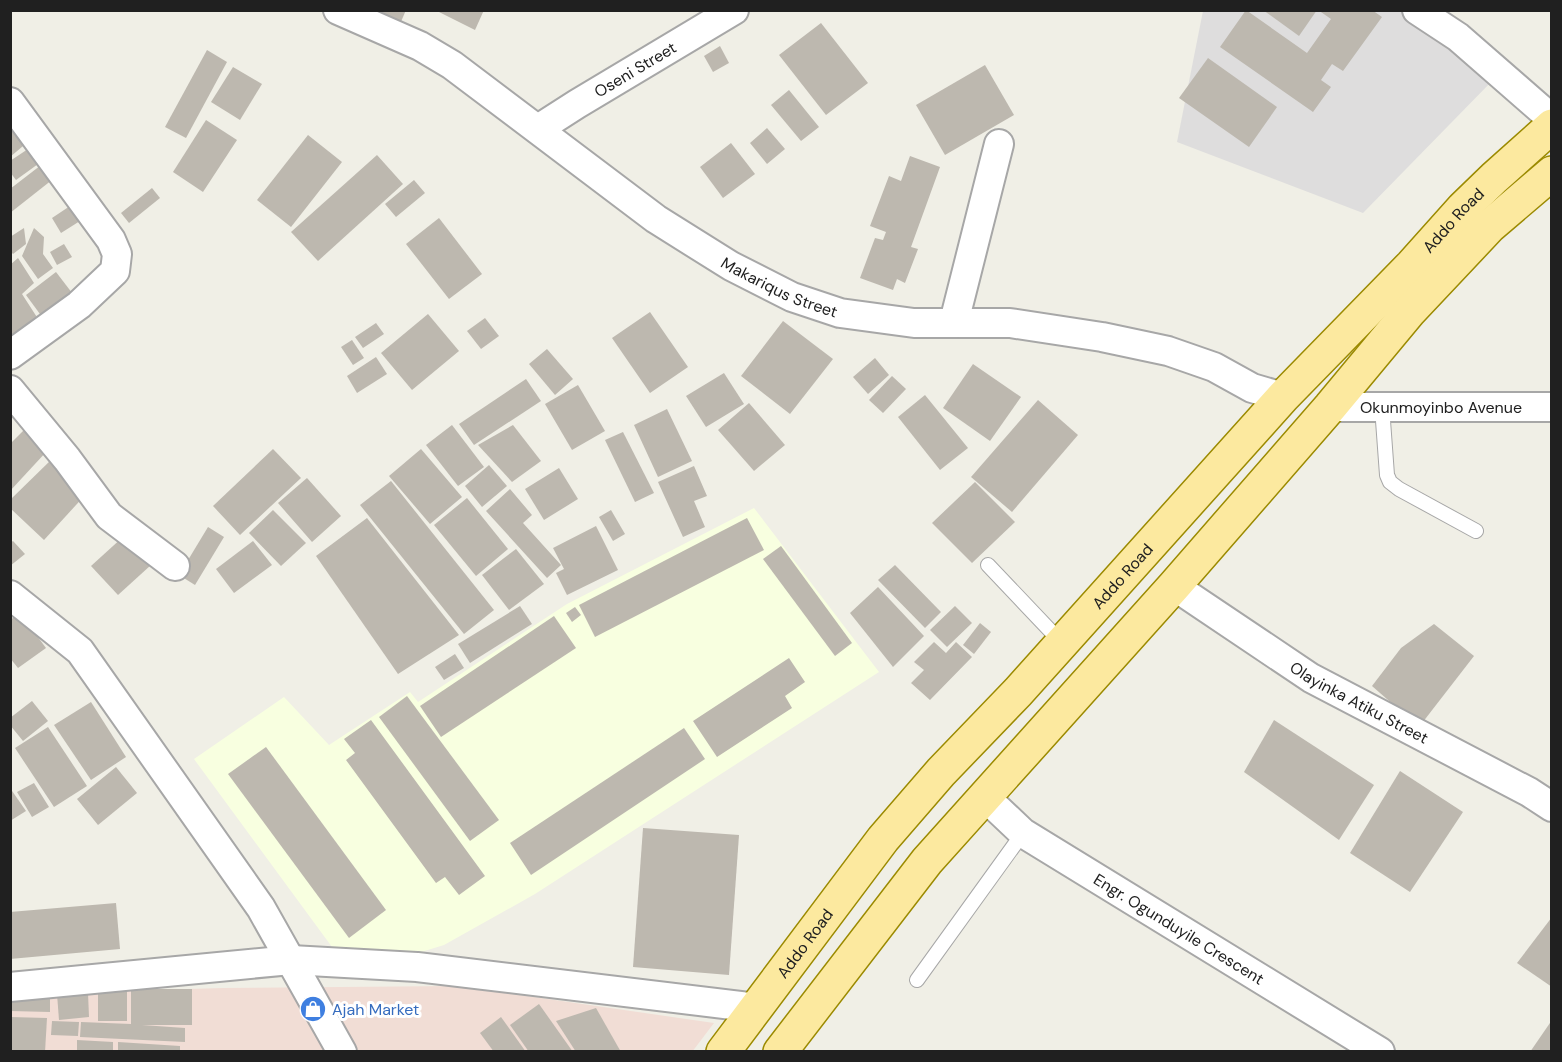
<svg xmlns="http://www.w3.org/2000/svg" width="1562" height="1062" font-family="'DM Sans',sans-serif">
  <style>
    .residential { fill: #dedddd }
    .commercial { fill: #f1ddd5 }
    .education { fill: #f8ffe0 }
    .building { fill: #bdb8af }
    .lines { fill: none; stroke-linecap: round; stroke-linejoin: round }
    .lane-casing { stroke: #a7a7a7; stroke-width: 16 }
    .street-casing { stroke: #a7a7a7; stroke-width: 32 }
    .primary-casing { stroke: #9b8a00; stroke-width: 36 }
    .lane { stroke: #fff; stroke-width: 14 }
    .street { stroke: #fff; stroke-width: 28 }
    .primary { stroke: #fce99f; stroke-width: 33 }
    .labels { text-anchor: middle; stroke-width: 6; stroke-linejoin: round; paint-order: stroke }
    .street-label { font-size: 16px; fill: #202020; stroke: #fff }
    .shop-label { font-size: 16px; fill: #366cbe; stroke: #fff; text-anchor: start }
  </style>
  <rect width="100%" height="100%" fill="#f0efe6"/>
  <polygon class="residential" points="1203,11 1415,11 1494,79 1363,213 1177,142"/>
  <polygon class="commercial" points="457,986 714,1023 692,1052 11,1052 10,994 223,988"/>
  <polygon class="education" points="754,508 879,672 535,894 444,945 418,953 332,947 194,759 284,697 329,745 410,692 418,702 567,604"/>
  <g class="building">
    <polygon points="369,10 406,10 400,24"/>
    <polygon points="435,10 484,10 475,30"/>
    <polygon points="1246,10 1307,53 1331,19 1318,10 1372,10 1382,17 1343,71 1332,64 1321,80 1331,87 1313,112 1220,47"/>
    <polygon points="1263,10 1317,10 1299,36"/>
    <polygon points="821,23 868,83 826,115 779,55"/>
    <polygon points="720,46 729,63 713,72 704,56"/>
    <polygon points="207,50 227,62 186,138 165,127"/>
    <polygon points="1208,58 1277,107 1249,147 1179,98"/>
    <polygon points="985,65 1014,115 945,155 916,105"/>
    <polygon points="233,67 262,84 240,120 211,102"/>
    <polygon points="789,90 819,127 801,141 771,105"/>
    <polygon points="10,119 29,141 10,157"/>
    <polygon points="206,120 237,140 203,192 173,172"/>
    <polygon points="767,128 785,149 767,164 750,143"/>
    <polygon points="308,135 342,162 291,227 257,200"/>
    <polygon points="731,143 755,174 723,198 700,167"/>
    <polygon points="34,145 45,159 16,180 10,172 10,161"/>
    <polygon points="377,155 403,184 318,261 291,232"/>
    <polygon points="910,156 940,167 911,247 918,249 905,283 897,279 893,290 860,278 875,238 883,240 886,232 870,226 889,176 901,181"/>
    <polygon points="45,162 57,176 10,213 10,189"/>
    <polygon points="414,180 425,193 396,217 385,204"/>
    <polygon points="152,188 160,198 129,223 121,213"/>
    <polygon points="70,206 80,221 61,233 52,218"/>
    <polygon points="439,218 482,274 449,299 406,244"/>
    <polygon points="24,228 26,244 13,254 10,251 10,237"/>
    <polygon points="34,228 44,237 43,254 53,268 38,279 22,256"/>
    <polygon points="64,244 72,257 57,265 50,252"/>
    <polygon points="18,258 34,283 22,294 42,325 10,338 10,265"/>
    <polygon points="56,272 79,302 48,325 26,295"/>
    <polygon points="650,312 688,367 650,393 612,338"/>
    <polygon points="428,314 459,351 412,390 381,353"/>
    <polygon points="485,318 499,336 481,349 467,331"/>
    <polygon points="783,321 833,359 790,414 741,376"/>
    <polygon points="376,323 384,334 363,348 355,337"/>
    <polygon points="352,340 364,358 353,365 341,347"/>
    <polygon points="547,349 573,379 555,395 529,364"/>
    <polygon points="376,357 387,374 357,393 347,376"/>
    <polygon points="875,358 889,375 868,394 853,377"/>
    <polygon points="973,364 1021,397 990,441 943,408"/>
    <polygon points="724,373 744,404 706,427 686,396"/>
    <polygon points="892,376 906,389 883,413 869,400"/>
    <polygon points="526,379 541,401 474,445 459,424"/>
    <polygon points="578,385 605,431 572,450 545,404"/>
    <polygon points="925,395 968,448 940,470 898,417"/>
    <polygon points="1038,400 1078,435 1012,512 971,477"/>
    <polygon points="749,403 785,445 754,471 718,430"/>
    <polygon points="667,409 692,461 658,477 634,425"/>
    <polygon points="452,425 484,467 458,486 426,445"/>
    <polygon points="513,425 541,461 512,482 478,445"/>
    <polygon points="24,430 47,451 10,491 10,444"/>
    <polygon points="623,432 654,493 635,502 605,440"/>
    <polygon points="273,449 301,478 240,535 213,506"/>
    <polygon points="421,449 462,497 430,524 389,476"/>
    <polygon points="52,459 87,493 44,540 10,508 10,500"/>
    <polygon points="489,465 507,486 482,507 465,486"/>
    <polygon points="694,466 707,496 694,501 705,527 683,537 658,482"/>
    <polygon points="559,468 578,499 544,520 525,489"/>
    <polygon points="307,478 341,516 312,542 278,503"/>
    <polygon points="391,481 494,610 464,634 360,505"/>
    <polygon points="975,482 1015,522 972,563 932,523"/>
    <polygon points="510,489 532,515 523,523 561,565 547,578 486,511"/>
    <polygon points="467,498 508,549 476,576 434,525"/>
    <polygon points="273,510 306,543 281,566 249,533"/>
    <polygon points="611,510 625,534 613,541 599,517"/>
    <polygon points="367,518 459,635 398,674 316,556"/>
    <polygon points="747,518 764,550 595,637 579,605"/>
    <polygon points="596,526 618,570 567,595 556,573 564,569 553,548"/>
    <polygon points="208,527 224,537 195,585 179,575"/>
    <polygon points="124,536 151,565 118,595 91,566"/>
    <polygon points="13,541 25,554 10,566 10,543"/>
    <polygon points="253,541 272,565 234,593 216,569"/>
    <polygon points="781,546 852,643 835,656 763,559"/>
    <polygon points="516,549 544,584 509,610 482,575"/>
    <polygon points="895,565 941,612 925,628 878,580"/>
    <polygon points="878,587 924,636 893,667 850,613"/>
    <polygon points="520,606 532,624 470,663 458,644"/>
    <polygon points="955,606 972,623 947,647 930,630"/>
    <polygon points="575,607 581,615 572,622 566,613"/>
    <polygon points="20,613 46,648 18,668 10,658 10,620"/>
    <polygon points="554,616 576,648 441,737 420,706"/>
    <polygon points="980,623 991,632 974,654 963,645"/>
    <polygon points="1434,624 1474,656 1419,727 1372,686 1401,648"/>
    <polygon points="934,642 946,653 956,642 972,657 930,700 911,683 924,670 914,662"/>
    <polygon points="455,654 464,668 444,680 435,667"/>
    <polygon points="789,658 805,682 785,696 792,708 717,757 693,721"/>
    <polygon points="407,696 499,820 470,841 379,717"/>
    <polygon points="32,701 48,721 23,741 10,725 10,718"/>
    <polygon points="91,702 126,757 91,780 54,725"/>
    <polygon points="371,720 485,876 459,895 445,877 436,883 346,760 355,753 344,739"/>
    <polygon points="1274,720 1374,785 1339,840 1244,772"/>
    <polygon points="48,727 87,786 54,807 15,748"/>
    <polygon points="684,728 705,759 531,875 510,843"/>
    <polygon points="266,747 386,910 349,938 228,774"/>
    <polygon points="116,767 137,793 98,825 77,799"/>
    <polygon points="1400,771 1463,812 1410,892 1350,853"/>
    <polygon points="34,783 49,807 32,817 17,792"/>
    <polygon points="10,788 26,811 10,821"/>
    <polygon points="643,828 739,835 729,975 633,967"/>
    <polygon points="116,903 120,949 10,959 10,912"/>
    <polygon points="1552,917 1552,987 1517,963"/>
    <rect x="98" y="989" width="29" height="32"/>
    <polygon points="131,989 192,989 192,1025 142,1025 185,1028 185,1042 80,1037 81,1022 131,1024"/>
    <polygon points="88,993 89,1017 59,1020 57,994"/>
    <polygon points="10,995 50,996 50,1012 10,1011"/>
    <polygon points="539,1004 573,1052 529,1052 510,1025"/>
    <polygon points="596,1008 621,1052 576,1052 556,1021"/>
    <polygon points="10,1017 47,1018 45,1052 10,1052"/>
    <polygon points="501,1017 526,1052 494,1052 480,1033"/>
    <polygon points="1552,1020 1552,1052 1530,1052"/>
    <polygon points="52,1021 79,1022 78,1036 51,1035"/>
    <polygon points="77,1040 113,1042 113,1052 77,1052"/>
    <polygon points="118,1042 180,1046 180,1052 118,1052"/>
  </g>
  <g class="lines">
    <g class="lane-casing">
      <g id="lane">
        <polyline points="1382,407 1387,475 1390,482 1399,489 1476,531"/>
        <polyline points="988,565 1062,643"/>
        <polyline points="917,980 1023,833"/>
      </g>
    </g>
    <g class="street-casing">
      <g id="street">
        <path id="s1" d="M338,10L420,46L452,65L656,219L731,266L792,297L840,313L914,323H1010L1102,337L1168,351L1214,367L1252,388L1283,397"/>
        <polyline points="1417,10 1458,37 1552,119"/>
        <polyline points="10,102 111,240 117,254 115,271 79,305 10,355"/>
        <path id="s2" d="M538,129L577,104L734,10"/>
        <polyline points="954,322 999,144"/>
        <polyline points="10,390 67,459 109,516 175,566"/>
        <path id="s3" d="M1330,407H1552"/>
        <path id="s4" d="M1174,586L1311,678L1529,792L1552,807"/>
        <polyline points="10,595 80,651 261,908 342,1052"/>
        <path id="s5" d="M986,798L1023,833L1380,1052"/>
        <polyline points="10,987 291,960 417,967 757,1008"/>
      </g>
    </g>
    <g class="primary-casing">
      <g id="primary">
        <path id="s6" d="M723,1052L883,839L941,772L1018,692L1283,397L1412,265L1463,208L1494,178L1552,126"/>
        <polyline points="780,1052 927,861 1174,586 1330,407 1409,312 1490,226 1552,173"/>
      </g>
    </g>
    <use href="#lane" class="lane"/>
    <use href="#street" class="street"/>
    <use href="#primary" class="primary"/>
  </g>
  <defs>
    <g id="shop-disc" transform="scale(1.35)"><circle r="9.5" fill="#3f7fe0" stroke="#fff"/><path d="M-5-2.5h2.3a2.7 3.5 0 0 1 5.4 0H5L5.5 6h-11ZM-1.5-2.5h3a1.5 2.3 0 0 0-3 0Z" fill="#fff"/></g>
  </defs>
  <g fill-rule="evenodd">
    <use href="#shop-disc" x="313" y="1009"/>
  </g>
  <g class="labels">
    <g class="street-label">
      <text dy="6" stroke="none"><textPath href="#s2" startOffset="114">Oseni Street</textPath></text>
      <text dy="6" stroke="none"><textPath href="#s6" startOffset="1108">Addo Road</textPath></text>
      <text dy="6" stroke="none"><textPath href="#s1" startOffset="524">Makariqus Street</textPath></text>
      <text dy="6" stroke="none"><textPath href="#s3" startOffset="111">Okunmoyinbo Avenue</textPath></text>
      <text dy="6" stroke="none"><textPath href="#s6" startOffset="622">Addo Road</textPath></text>
      <text dy="6" stroke="none"><textPath href="#s4" startOffset="219">Olayinka Atiku Street</textPath></text>
      <text dy="6" stroke="none"><textPath href="#s5" startOffset="234">Engr. Ogunduyile Crescent</textPath></text>
      <text dy="6" stroke="none"><textPath href="#s6" startOffset="136">Addo Road</textPath></text>
    </g>
    <g class="shop-label">
      <text x="332" y="1015">Ajah Market</text>
    </g>
  </g>
  <rect width="1562" height="1062" fill="none" stroke="#202020" stroke-width="24"/>
</svg>
